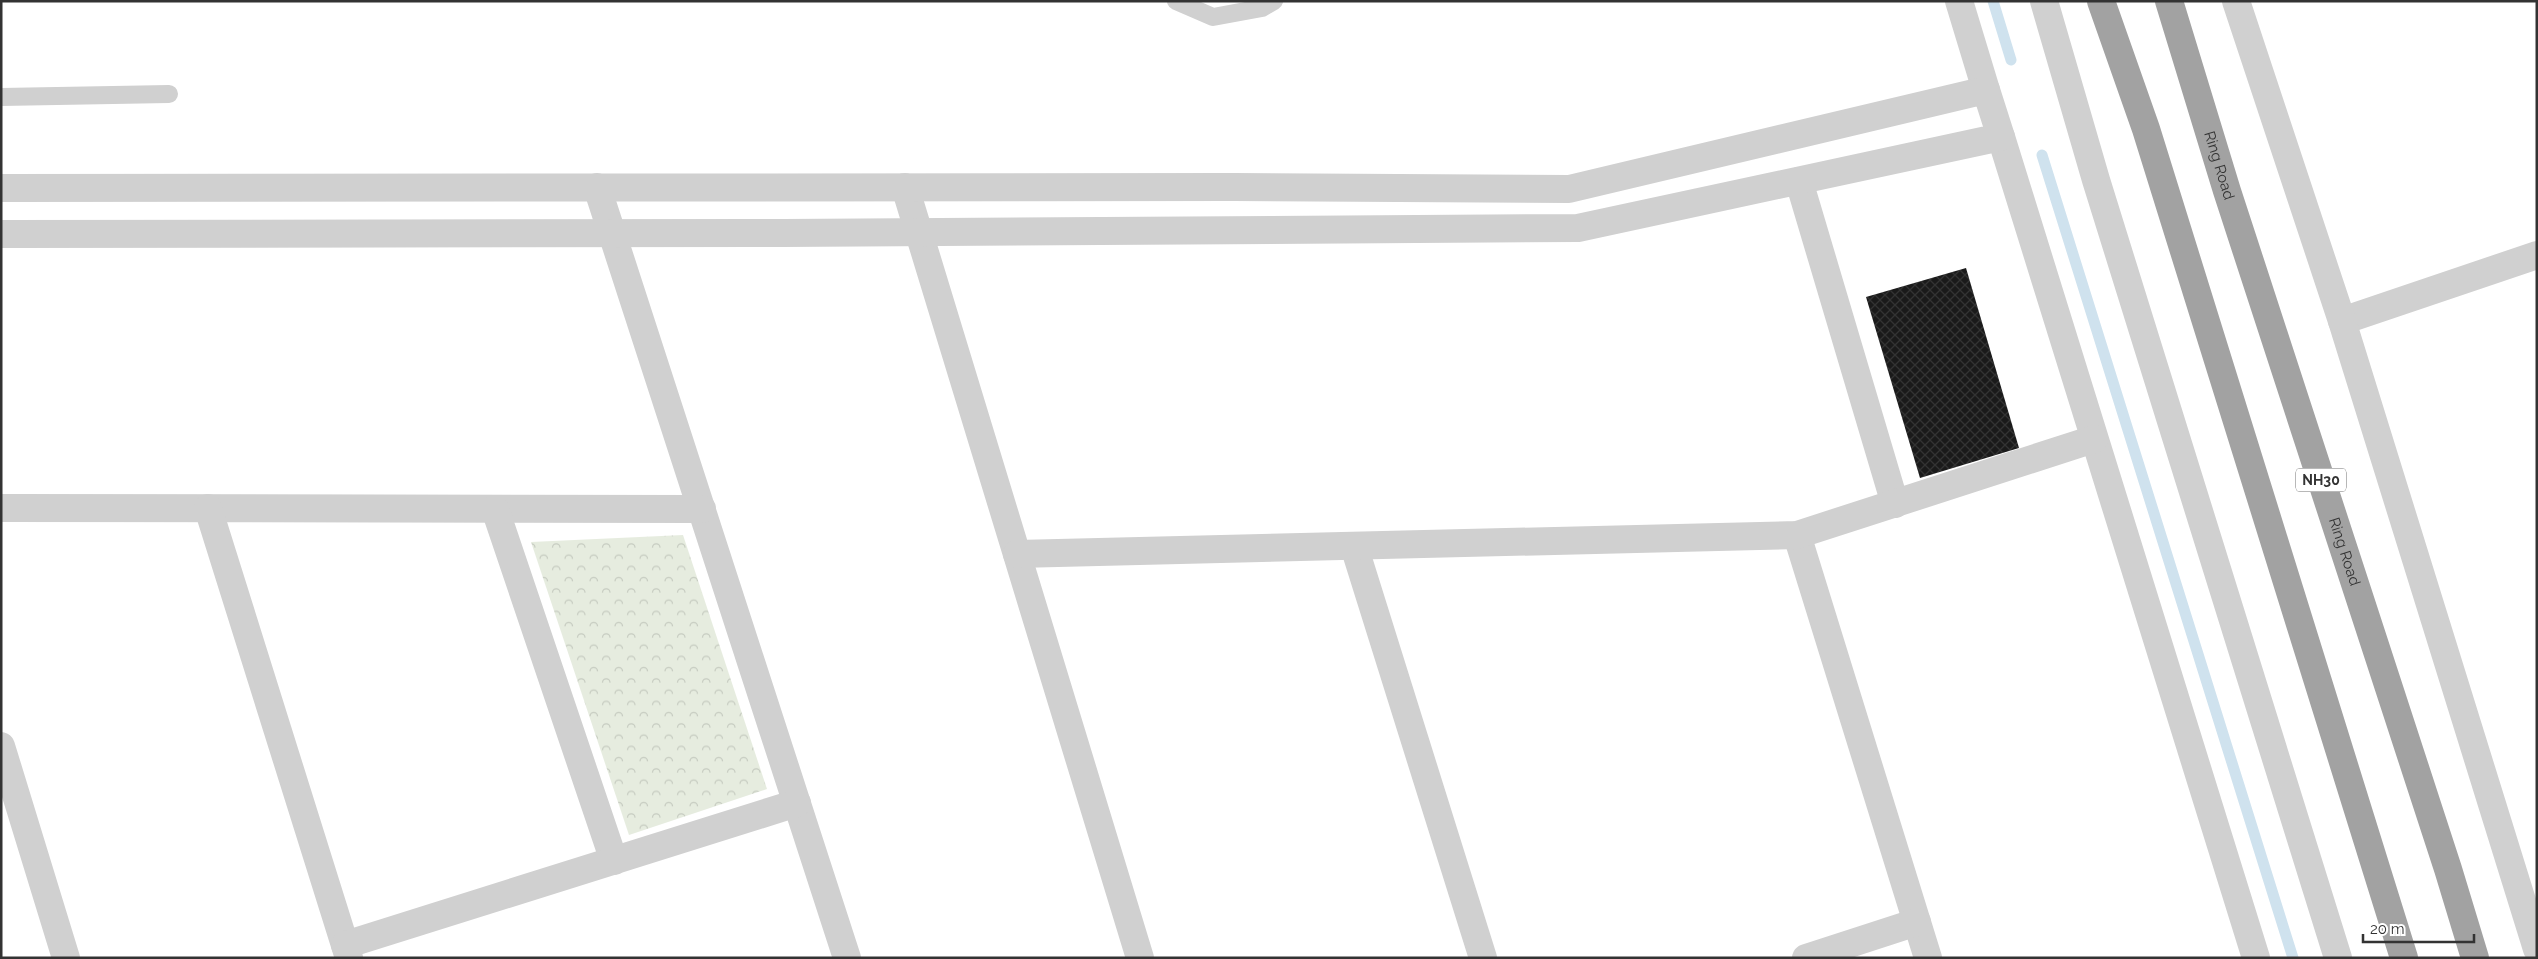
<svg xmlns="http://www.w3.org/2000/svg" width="2538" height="959" font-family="Raleway,sans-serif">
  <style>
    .forest { fill: url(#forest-crowns) }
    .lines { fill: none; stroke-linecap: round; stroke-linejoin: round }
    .stream { stroke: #cfe2ee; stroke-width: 11 }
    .building { fill: url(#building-cross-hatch) }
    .service { stroke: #d0d0d0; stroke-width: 18 }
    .minor { stroke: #d0d0d0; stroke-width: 28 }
    .tertiary { stroke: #d0d0d0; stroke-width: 28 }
    .trunk { stroke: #a2a2a2; stroke-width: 28 }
    .labels { text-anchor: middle; stroke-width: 5; stroke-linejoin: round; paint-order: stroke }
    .shield { fill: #fff; stroke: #707070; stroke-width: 1 }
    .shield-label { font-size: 14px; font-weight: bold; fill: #333 }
    .street-label { font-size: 15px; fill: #333; stroke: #fff }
  </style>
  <defs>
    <pattern id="forest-crowns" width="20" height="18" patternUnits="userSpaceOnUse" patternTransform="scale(1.25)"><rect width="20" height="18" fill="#e6ecdf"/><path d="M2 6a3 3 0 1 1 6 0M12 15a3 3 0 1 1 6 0" fill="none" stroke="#c6cbc0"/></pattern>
    <pattern id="building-cross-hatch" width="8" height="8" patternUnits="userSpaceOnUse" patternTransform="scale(1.25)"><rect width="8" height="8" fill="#1a1a1a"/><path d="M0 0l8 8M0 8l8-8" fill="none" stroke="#333"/></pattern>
  </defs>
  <rect width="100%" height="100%" fill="#fff"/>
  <polygon class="forest" points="683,535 767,789 629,835 531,542"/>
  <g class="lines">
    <g class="stream">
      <polyline points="1993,1 2011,60"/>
      <polyline points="2042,155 2293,958"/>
    </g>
  </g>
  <polygon class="building" points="1966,268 2019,448 1920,478 1866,297"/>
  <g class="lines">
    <g class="service">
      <polyline points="1176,1 1213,17 1262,8 1274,1"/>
      <polyline points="1,97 169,94"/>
    </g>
    <g class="minor">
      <polyline points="1959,1 1986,90"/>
      <polyline points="2001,137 2256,958"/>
      <polyline points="1799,181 1895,504"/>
      <polyline points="597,187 847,958"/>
      <polyline points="905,187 1140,958"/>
      <polyline points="2342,321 2537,255"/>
      <polyline points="1,508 702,509"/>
      <polyline points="208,508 349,958"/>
      <polyline points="495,509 614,861"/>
      <polyline points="1797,535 1928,958"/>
      <polyline points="1354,546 1483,958"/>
      <polyline points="1017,554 1797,535 2094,439"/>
      <polyline points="1,746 66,958"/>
      <polyline points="345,945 797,803"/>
      <polyline points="1806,958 1917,922"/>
    </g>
    <g class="tertiary">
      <polyline points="2044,1 2096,180 2338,958"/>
      <polyline points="2236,1 2342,321 2537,949"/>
      <polyline points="1,188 1234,187 1569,189 1986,90 2001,137 1578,228 783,233 1,234"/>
    </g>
    <g class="trunk">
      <polyline points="2101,1 2146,129 2404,958"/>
      <path id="s1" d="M2169,1L2227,191L2448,869L2475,958"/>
    </g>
  </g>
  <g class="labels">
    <rect class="shield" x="2296" y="468.5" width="50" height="23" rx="4"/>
    <g class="shield-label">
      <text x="2321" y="485">NH30</text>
    </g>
    <g class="street-label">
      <text dy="5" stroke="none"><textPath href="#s1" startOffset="172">Ring Road</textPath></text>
      <text dy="5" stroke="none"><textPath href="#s1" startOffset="578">Ring Road</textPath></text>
    </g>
  </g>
  <rect width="2538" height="959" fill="none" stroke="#333333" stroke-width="5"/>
  <path d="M2363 934v8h111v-8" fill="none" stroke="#333333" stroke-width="2.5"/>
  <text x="2370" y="934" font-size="15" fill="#333333" stroke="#ffffff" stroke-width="4" paint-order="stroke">20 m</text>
</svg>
